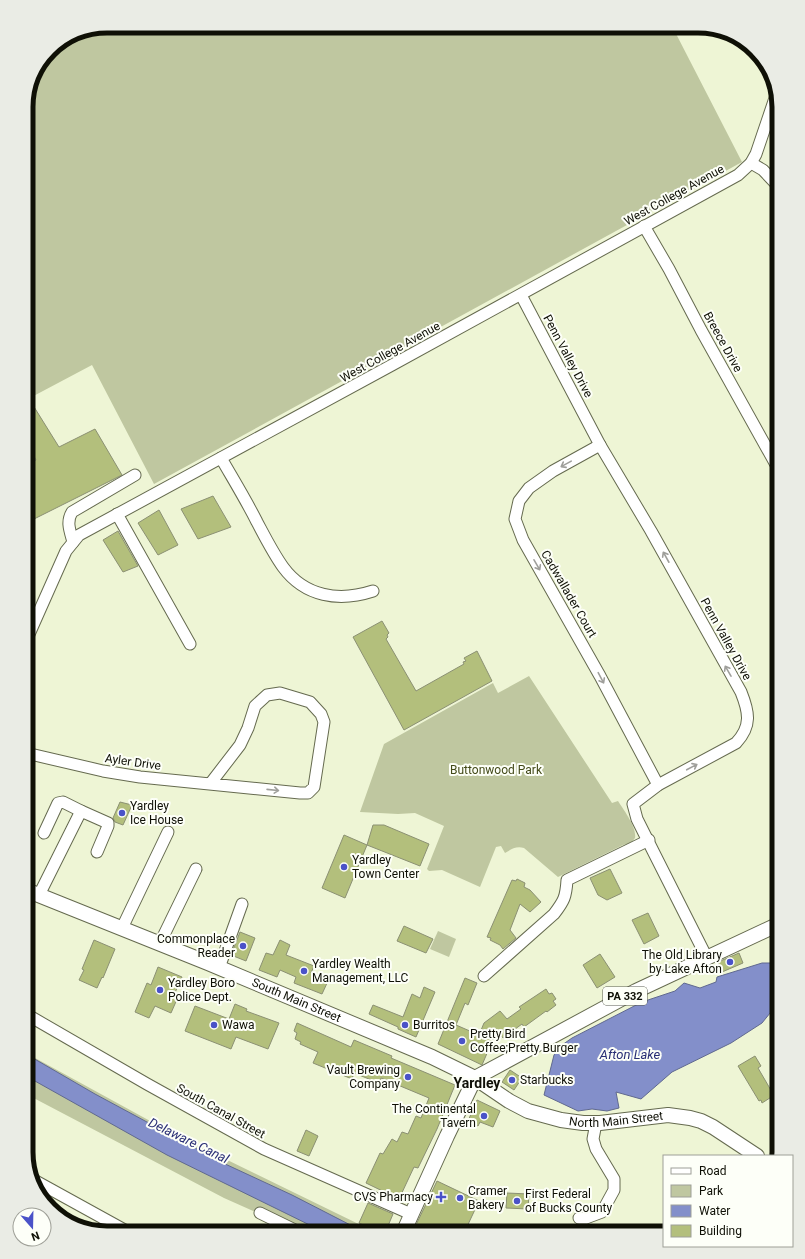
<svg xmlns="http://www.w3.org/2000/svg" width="805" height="1259" font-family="Roboto,sans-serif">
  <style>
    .green { fill: #bfc7a0 }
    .water { fill: #838fca; stroke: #60698f }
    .building { fill: #b3bf7c; stroke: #8b9073 }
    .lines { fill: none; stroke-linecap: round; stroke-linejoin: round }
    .minor-casing { stroke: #656a4f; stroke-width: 13 }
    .major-casing { stroke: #656a4f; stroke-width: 16 }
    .minor { stroke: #fff; stroke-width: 11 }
    .major { stroke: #fff; stroke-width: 14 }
    .oneway { stroke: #9f9f9b }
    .poi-dot { fill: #4a52c8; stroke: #fdfff8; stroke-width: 1.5 }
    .labels { text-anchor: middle; stroke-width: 4; stroke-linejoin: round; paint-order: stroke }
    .shield { fill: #fdfff8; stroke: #56584f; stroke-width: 1 }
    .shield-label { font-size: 11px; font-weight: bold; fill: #0f1006 }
    .street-label { font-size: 12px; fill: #0f1006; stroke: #fdfff8 }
    .park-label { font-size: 12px; fill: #434a19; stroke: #fdfff8 }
    .poi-label { font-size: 12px; fill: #0f1006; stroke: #fdfff8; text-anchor: start }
    .water-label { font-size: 13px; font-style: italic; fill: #282d74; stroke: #fdfff8 }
    .quarter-label { font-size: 14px; font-weight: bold; fill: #0f1006; stroke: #fdfff8 }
    .rim { fill: none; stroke: #0f1006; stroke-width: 5 }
  </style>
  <rect width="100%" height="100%" fill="#eef5d5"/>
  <g class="green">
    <polygon points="107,26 672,26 742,162 154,484 92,365 26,400 26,102 32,76 50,50 76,32"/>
    <path d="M529,676L612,803L618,801C623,809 637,827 635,838L631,843L623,845L558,877L524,848C516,846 512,849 505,853L501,846L496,847L480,887L442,870L429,871L427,869L444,826L415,813L398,814L360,812L384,744L493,683L498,693Z"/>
    <polygon points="438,931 456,939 449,957 430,949"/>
    <polygon points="26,1053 172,1133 377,1233 302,1233 224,1198 26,1094"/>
  </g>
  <g class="water">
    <polygon points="762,963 779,963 779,1002 762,1023 731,1043 672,1072 641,1099 616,1092 619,1108 607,1111 592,1109 578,1111 544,1095 554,1055 562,1045 572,1038 642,1002 675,991 684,983 700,988 716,982 717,977"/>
    <polygon points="26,1054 95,1094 223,1163 292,1195 366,1233 326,1233 167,1155 26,1076"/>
  </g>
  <g class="building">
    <polygon points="26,394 59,447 95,429 122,475 26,523 26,465 36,460 26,442"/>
    <polygon points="213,496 231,527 198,539 181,509"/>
    <polygon points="159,510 178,545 158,555 138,523"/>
    <polygon points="118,531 138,566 123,572 103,540"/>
    <polygon points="382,621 389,633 387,635 388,637 386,639 416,691 464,664 463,662 466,661 464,658 477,651 492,681 404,730 353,637"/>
    <polygon points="120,802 132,805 123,825 115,822 113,818"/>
    <polygon points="373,825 384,825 429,844 420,866 367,845"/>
    <polygon points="344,835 367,845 345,898 322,888"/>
    <polygon points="610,869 622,893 607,900 598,895 590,878"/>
    <polygon points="517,879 525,883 524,887 530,890 541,902 530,912 520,904 510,930 516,938 503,949 500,945 490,940 491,938 487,937 512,880 516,881"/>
    <polygon points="648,913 659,936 644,944 632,920"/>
    <polygon points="404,926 433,939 426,953 397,941"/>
    <polygon points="240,932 255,938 246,961 231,955"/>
    <polygon points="94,940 115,949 103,978 102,977 97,988 79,980 84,970 82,969"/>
    <polygon points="280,940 290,945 286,955 314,966 311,973 328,981 322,994 294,983 296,977 280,970 277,977 259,970 266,953 273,955"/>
    <polygon points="739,953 743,963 722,972 718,962"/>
    <polygon points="600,954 615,977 597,988 583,965"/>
    <polygon points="158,967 182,977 174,995 178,997 171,1013 155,1006 149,1018 135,1012 147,983 151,985"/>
    <polygon points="465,978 477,983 468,1005 465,1003 456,1025 479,1035 484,1023 500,1011 507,1019 521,1009 519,1007 546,989 549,994 552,993 556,999 553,1001 556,1005 547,1012 546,1011 524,1027 522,1024 503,1038 497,1030 482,1065 438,1044"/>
    <polygon points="424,987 435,992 416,1037 398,1029 398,1027 369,1014 373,1005 403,1017 412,994 420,998"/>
    <polygon points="235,1004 247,1009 246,1011 279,1023 268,1049 236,1037 231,1049 185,1031 195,1006 229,1019"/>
    <polygon points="297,1023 351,1047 354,1040 392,1056 391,1058 455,1085 437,1129 418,1168 414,1167 399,1199 366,1183 380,1153 383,1154 392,1139 397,1142 402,1132 408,1134 416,1116 421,1118 429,1098 381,1078 379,1083 354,1073 352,1079 313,1063 318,1052 300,1044 301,1042 295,1039 297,1033 294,1031"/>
    <polygon points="755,1056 761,1066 758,1068 772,1092 771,1093 773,1096 762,1103 761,1100 759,1101 738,1066"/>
    <polygon points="510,1070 522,1078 514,1090 502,1082"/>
    <polygon points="477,1100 500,1111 493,1127 480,1122 478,1126 468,1121"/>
    <polygon points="306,1130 318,1136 309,1156 297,1151"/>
    <polygon points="437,1181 479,1201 464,1233 428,1233 415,1227"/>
    <polygon points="507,1193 529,1194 528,1209 506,1208"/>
    <polygon points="368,1203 393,1214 385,1233 381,1233 359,1223"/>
  </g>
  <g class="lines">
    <g class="minor-casing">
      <g id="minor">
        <polyline points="751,163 763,170 779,187"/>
        <polyline points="644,226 669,269 701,330 779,470"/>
        <path d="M521,295L600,445L651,531L741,692C749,712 752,726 736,743L658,785L633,804L637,819L653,851L707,958"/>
        <polyline points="600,445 553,471 529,488 519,501 515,519 523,540 600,676 658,785"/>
        <path d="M221,458C233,479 246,500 257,522C265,537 273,553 283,567C305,597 339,602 373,591"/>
        <polyline points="117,514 190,644"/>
        <path d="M73,542C70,531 66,522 72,512L135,475"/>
        <polyline points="26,641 66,551 79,535 392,365 738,175 751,163 756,154 776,95"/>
        <polyline points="26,753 103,771 140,777 300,793 308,793 314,787 324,722 321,714 310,702 280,693 267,695 255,706 248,728 240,745 210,784"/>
        <polyline points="44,833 58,803 63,802 81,811"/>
        <polyline points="39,895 81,811 108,823 108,826 97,852"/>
        <polyline points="122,928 168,832"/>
        <polyline points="160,943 196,869"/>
        <polyline points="219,968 242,904"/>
        <path d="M484,976L554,914C564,901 566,897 567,880L649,840"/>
        <polyline points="26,1014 147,1084 264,1149 411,1214"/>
        <polyline points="32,1179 130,1233"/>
        <polyline points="260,1213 301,1233"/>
        <polyline points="579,1218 586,1218 602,1212 614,1190 614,1179 596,1149 593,1139 596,1123"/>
      </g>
    </g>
    <g class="major-casing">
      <g id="major">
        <path id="s1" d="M26,890L208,963L432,1057L475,1078L509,1101L528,1111L561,1120L583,1123H600L668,1115L690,1118L701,1121L713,1127L757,1156"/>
        <polyline points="475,1078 636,991 779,924"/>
        <polyline points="403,1233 447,1136 475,1078"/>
      </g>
    </g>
    <use href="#minor" class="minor"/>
    <use href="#major" class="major"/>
  </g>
  <defs><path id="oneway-shaft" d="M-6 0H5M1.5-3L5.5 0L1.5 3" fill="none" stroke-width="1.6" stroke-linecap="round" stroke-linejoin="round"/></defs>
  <g class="oneway">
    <use href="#oneway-shaft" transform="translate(566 464) rotate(151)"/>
    <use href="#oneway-shaft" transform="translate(666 557) rotate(-119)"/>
    <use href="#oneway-shaft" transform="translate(537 565) rotate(60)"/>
    <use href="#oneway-shaft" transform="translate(728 671) rotate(-120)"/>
    <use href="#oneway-shaft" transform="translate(601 678) rotate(62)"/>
    <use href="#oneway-shaft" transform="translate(692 767) rotate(-28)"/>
    <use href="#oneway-shaft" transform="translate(273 790) rotate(6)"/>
  </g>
  <g class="poi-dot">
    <circle cx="122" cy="813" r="4"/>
    <circle cx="344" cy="867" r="4"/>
    <circle cx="243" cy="946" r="4"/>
    <circle cx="730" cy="962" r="4"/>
    <circle cx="304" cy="971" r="4"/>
    <circle cx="160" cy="990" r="4"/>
    <circle cx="214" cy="1025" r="4"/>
    <circle cx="405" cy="1025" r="4"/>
    <circle cx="462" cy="1041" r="4"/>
    <circle cx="408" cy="1077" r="4"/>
    <circle cx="512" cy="1080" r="4"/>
    <circle cx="484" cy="1116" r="4"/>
    <path d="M439 1191h4v4h4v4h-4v4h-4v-4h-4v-4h4z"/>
    <circle cx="460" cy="1198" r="4"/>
    <circle cx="517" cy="1201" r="4"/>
  </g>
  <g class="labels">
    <rect class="shield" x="603" y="987" width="44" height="18" rx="3"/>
    <g class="shield-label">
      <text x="625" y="1000">PA 332</text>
    </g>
    <g class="street-label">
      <text transform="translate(674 195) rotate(-29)" y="4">West College Avenue</text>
      <text transform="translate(723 342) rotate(61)" y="4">Breece Drive</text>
      <text transform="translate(390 352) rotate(-29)" y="4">West College Avenue</text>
      <text transform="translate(568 356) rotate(62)" y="4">Penn Valley Drive</text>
      <text transform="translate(569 594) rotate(60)" y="4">Cadwallader Court</text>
      <text transform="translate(726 639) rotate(61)" y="4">Penn Valley Drive</text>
      <text transform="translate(133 762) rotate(8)" y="4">Ayler Drive</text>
      <text dy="4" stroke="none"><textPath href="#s1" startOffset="292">South Main Street</textPath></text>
      <text transform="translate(221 1111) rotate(29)" y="4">South Canal Street</text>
      <text dy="4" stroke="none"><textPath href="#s1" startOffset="639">North Main Street</textPath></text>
    </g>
    <g class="park-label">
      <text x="496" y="774">Buttonwood Park</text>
    </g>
    <g class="poi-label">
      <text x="130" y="810">Yardley<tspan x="130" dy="14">Ice House</tspan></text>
      <text x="352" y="864">Yardley<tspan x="352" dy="14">Town Center</tspan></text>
      <text x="235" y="943" text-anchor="end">Commonplace<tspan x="235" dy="14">Reader</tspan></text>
      <text x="722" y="959" text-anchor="end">The Old Library<tspan x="722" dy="14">by Lake Afton</tspan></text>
      <text x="312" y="968">Yardley Wealth<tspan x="312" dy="14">Management, LLC</tspan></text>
      <text x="168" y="987">Yardley Boro<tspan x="168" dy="14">Police Dept.</tspan></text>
      <text x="222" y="1029">Wawa</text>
      <text x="413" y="1029">Burritos</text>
      <text x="470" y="1038">Pretty Bird<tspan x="470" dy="14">Coffee;Pretty Burger</tspan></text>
      <text x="400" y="1074" text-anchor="end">Vault Brewing<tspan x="400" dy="14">Company</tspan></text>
      <text x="520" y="1084">Starbucks</text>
      <text x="476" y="1113" text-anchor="end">The Continental<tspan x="476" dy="14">Tavern</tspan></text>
      <text x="468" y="1195">Cramer<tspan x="468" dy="14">Bakery</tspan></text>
      <text x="525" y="1198">First Federal<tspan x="525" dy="14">of Bucks County</tspan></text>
      <text x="433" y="1201" text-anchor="end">CVS Pharmacy</text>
    </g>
    <g class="water-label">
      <text x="630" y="1059">Afton Lake</text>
      <text transform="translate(189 1140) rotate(26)" y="5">Delaware Canal</text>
    </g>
    <g class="quarter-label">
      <text x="477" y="1088">Yardley</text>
    </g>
  </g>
  <path d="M0 0H805V1259H0ZM107 33H698A74 74 0 0 1 772 107V1152A74 74 0 0 1 698 1226H107A74 74 0 0 1 33 1152V107A74 74 0 0 1 107 33Z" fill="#eaece5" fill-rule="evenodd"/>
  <path class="rim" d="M107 33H698A74 74 0 0 1 772 107V1152A74 74 0 0 1 698 1226H107A74 74 0 0 1 33 1152V107A74 74 0 0 1 107 33Z"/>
  <rect x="663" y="1155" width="130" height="92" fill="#fdfff8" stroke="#9e9f97"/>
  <rect x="671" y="1168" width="20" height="6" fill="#ffffff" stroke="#9e9f97"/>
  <text x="699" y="1175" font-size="12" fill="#0f1006">Road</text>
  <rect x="671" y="1185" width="20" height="12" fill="#bfc7a0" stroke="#9e9f97"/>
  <text x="699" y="1195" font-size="12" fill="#0f1006">Park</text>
  <rect x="671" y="1205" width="20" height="12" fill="#838fca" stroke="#9e9f97"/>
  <text x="699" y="1215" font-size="12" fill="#0f1006">Water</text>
  <rect x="671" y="1225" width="20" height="12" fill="#b3bf7c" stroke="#9e9f97"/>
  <text x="699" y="1235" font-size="12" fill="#0f1006">Building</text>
  <g transform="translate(32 1227) rotate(160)"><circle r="19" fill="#fdfff8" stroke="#9e9f97"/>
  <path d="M0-3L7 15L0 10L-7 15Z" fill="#4a52c8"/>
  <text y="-6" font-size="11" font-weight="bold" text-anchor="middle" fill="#0f1006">N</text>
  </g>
</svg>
